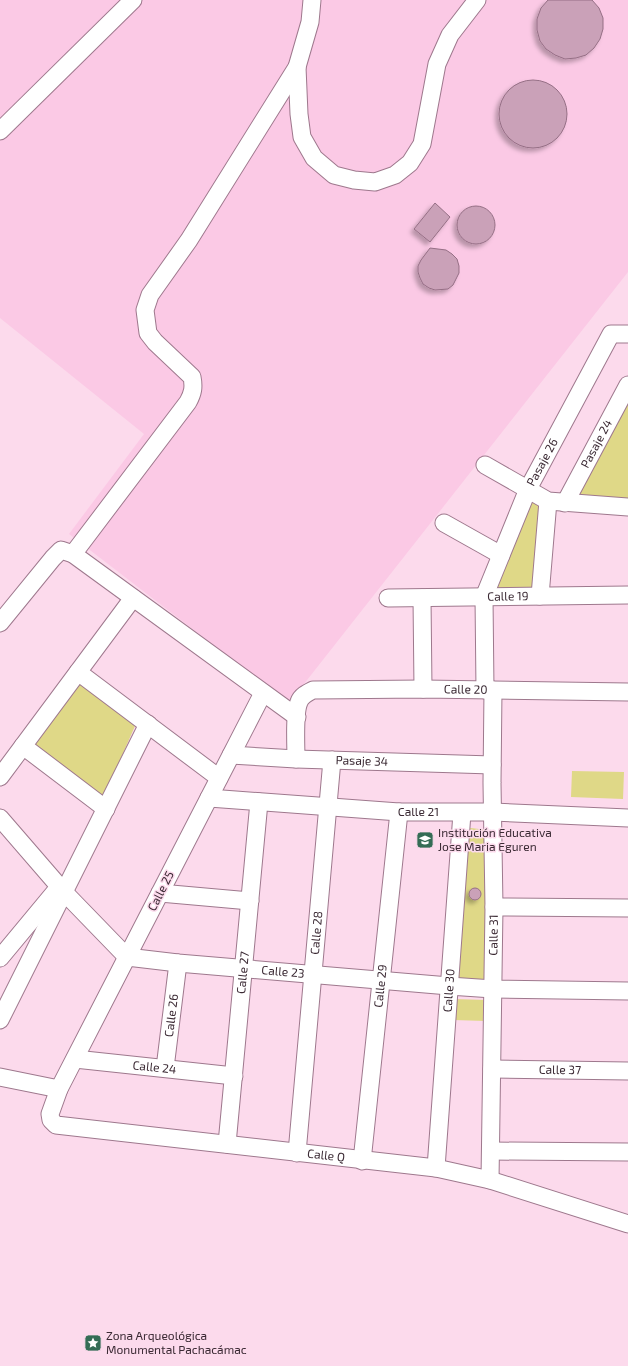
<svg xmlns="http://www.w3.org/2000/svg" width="628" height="1366" font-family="'Exo 2',sans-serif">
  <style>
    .built { fill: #fbc9e5 }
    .green { fill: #dfd887 }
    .building { fill: #caa1b8; stroke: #956f85; filter: url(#shadow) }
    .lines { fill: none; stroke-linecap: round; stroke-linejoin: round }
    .minor-casing { stroke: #9e788d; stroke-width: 19 }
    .minor { stroke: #fff; stroke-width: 17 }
    .labels { text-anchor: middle; stroke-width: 3; stroke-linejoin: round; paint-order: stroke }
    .street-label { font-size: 12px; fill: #3b2a34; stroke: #fcdaec }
    .poi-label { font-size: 12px; fill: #3b2a34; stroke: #fcdaec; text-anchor: start }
  </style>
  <defs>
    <filter id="shadow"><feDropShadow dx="-3.5" dy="3.5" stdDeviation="2" flood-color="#0004"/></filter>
  </defs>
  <rect width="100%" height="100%" fill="#fcdaec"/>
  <polygon class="built" points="0,0 628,0 628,272 289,703 69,534 144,434 0,318"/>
  <g class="green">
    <polygon points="628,395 628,504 571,504"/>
    <polygon points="533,501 543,506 537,582 532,588 527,589 495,588 529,503"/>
    <polygon points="80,681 135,726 100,806 27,751"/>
    <polygon points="572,771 624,772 623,799 571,797"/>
    <polygon points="471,828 487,830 486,978 482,980 458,979 467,829"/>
    <polygon points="453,999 487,1000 486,1021 453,1020"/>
  </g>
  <g class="building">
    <polygon points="548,0 592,0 599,8 603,18 603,29 600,39 594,48 586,55 576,58 565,59 555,55 546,49 540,41 537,30 537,19 541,8"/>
    <circle cx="533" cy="114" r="34"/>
    <polygon points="435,203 450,217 430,242 414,229"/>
    <circle cx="476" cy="225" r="19"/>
    <polygon points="430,248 446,250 452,254 457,259 459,266 459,273 453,285 448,289 435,290 429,288 423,284 420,278 418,272 418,266 421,260"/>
    <circle cx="475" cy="894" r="6"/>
  </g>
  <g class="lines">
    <g class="minor-casing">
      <g id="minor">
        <polyline points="297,67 299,114 302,137 314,158 334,175 354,180 375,182 395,175 410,163 422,144 437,64 450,35 477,0"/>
        <polyline points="0,131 133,0"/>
        <polyline points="485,465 548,501 628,507"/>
        <path id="s1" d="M565,503L628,385"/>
        <polyline points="444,523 501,555"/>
        <path d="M73,554L188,402C193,393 194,387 192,377L155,342L148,333L145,310L150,295L189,240L297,67L310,22L312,0"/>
        <polyline points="540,596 548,501"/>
        <path id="s2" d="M388,598L628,595"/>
        <polyline points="422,598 423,689"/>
        <polyline points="0,623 53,558 61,550 73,554 297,717"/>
        <polyline points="78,672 219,778"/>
        <path id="s3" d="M485,690L484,597L528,489L611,334H628"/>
        <path id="s4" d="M263,693L59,1089L50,1114L51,1120L56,1125L436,1168L490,1180L628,1224"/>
        <polyline points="23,746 106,809"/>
        <path id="s5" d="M231,755L296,759L492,765"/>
        <path id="s6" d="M296,759C296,746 294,713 299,702C301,696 307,693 313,690L423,689L628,692"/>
        <polyline points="0,777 133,598"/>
        <path id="s7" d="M209,798L399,812H493L628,818"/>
        <path id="s8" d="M0,818L64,892L127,957L178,963L449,986L493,989L628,991"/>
        <polyline points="160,893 250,901"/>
        <polyline points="494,907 628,908"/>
        <polyline points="0,958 59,887"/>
        <polyline points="0,1020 148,724"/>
        <path id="s9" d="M75,1059L234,1076"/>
        <path id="s10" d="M165,1068L178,963"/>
        <path id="s11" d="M492,1069L628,1071"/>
        <polyline points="0,1077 59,1089"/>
        <path id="s12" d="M227,1144L259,802"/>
        <polyline points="491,1151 628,1152"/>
        <path id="s13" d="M297,1153L332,760"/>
        <path id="s14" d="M362,1161L399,812"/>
        <path id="s15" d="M436,1168L462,813"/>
        <path id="s16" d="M490,1180L494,907L492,783L493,690"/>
      </g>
    </g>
    <use href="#minor" class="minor"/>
  </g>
  <defs>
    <g id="school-square" transform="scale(0.9)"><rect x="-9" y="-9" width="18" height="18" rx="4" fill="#346c55" stroke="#fcdaec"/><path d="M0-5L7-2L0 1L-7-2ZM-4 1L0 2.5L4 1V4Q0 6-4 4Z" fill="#fff"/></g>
    <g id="sight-square" transform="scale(0.9)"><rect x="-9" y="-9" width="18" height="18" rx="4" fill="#346c55" stroke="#fcdaec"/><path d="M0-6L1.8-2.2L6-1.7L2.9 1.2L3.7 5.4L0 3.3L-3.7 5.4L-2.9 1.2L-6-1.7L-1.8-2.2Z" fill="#fff"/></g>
  </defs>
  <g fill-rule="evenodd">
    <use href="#school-square" x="425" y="840"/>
    <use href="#sight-square" x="93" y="1343"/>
  </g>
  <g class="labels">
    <g class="street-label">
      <text dy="4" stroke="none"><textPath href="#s1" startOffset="67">Pasaje 24</textPath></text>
      <text dy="4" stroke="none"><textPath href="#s3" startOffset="240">Pasaje 26</textPath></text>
      <text dy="4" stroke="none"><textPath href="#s2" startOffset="120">Calle 19</textPath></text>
      <text dy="4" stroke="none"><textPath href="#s6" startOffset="229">Calle 20</textPath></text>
      <text dy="4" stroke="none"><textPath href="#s5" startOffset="131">Pasaje 34</textPath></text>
      <text dy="4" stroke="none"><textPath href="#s7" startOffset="210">Calle 21</textPath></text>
      <text transform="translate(161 891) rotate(-63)" y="4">Calle 25</text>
      <text dy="4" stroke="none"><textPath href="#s13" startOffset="221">Calle 28</textPath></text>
      <text dy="4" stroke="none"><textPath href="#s16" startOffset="245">Calle 31</textPath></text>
      <text dy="4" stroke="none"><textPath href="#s8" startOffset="345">Calle 23</textPath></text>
      <text dy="4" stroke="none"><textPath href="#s12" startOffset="172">Calle 27</textPath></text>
      <text dy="4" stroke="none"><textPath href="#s14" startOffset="176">Calle 29</textPath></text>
      <text dy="4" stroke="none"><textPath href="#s15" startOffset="178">Calle 30</textPath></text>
      <text dy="4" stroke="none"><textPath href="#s10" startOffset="53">Calle 26</textPath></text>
      <text dy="4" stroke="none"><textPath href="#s9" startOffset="80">Calle 24</textPath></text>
      <text dy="4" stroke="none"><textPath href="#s11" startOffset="68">Calle 37</textPath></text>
      <text dy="4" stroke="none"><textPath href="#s4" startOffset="757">Calle Q</textPath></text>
    </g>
    <g class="poi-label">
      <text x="438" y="837">Institución Educativa<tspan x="438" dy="14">Jose Maria Eguren</tspan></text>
      <text x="106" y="1340">Zona Arqueológica<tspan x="106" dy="14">Monumental Pachacámac</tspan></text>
    </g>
  </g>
</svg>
